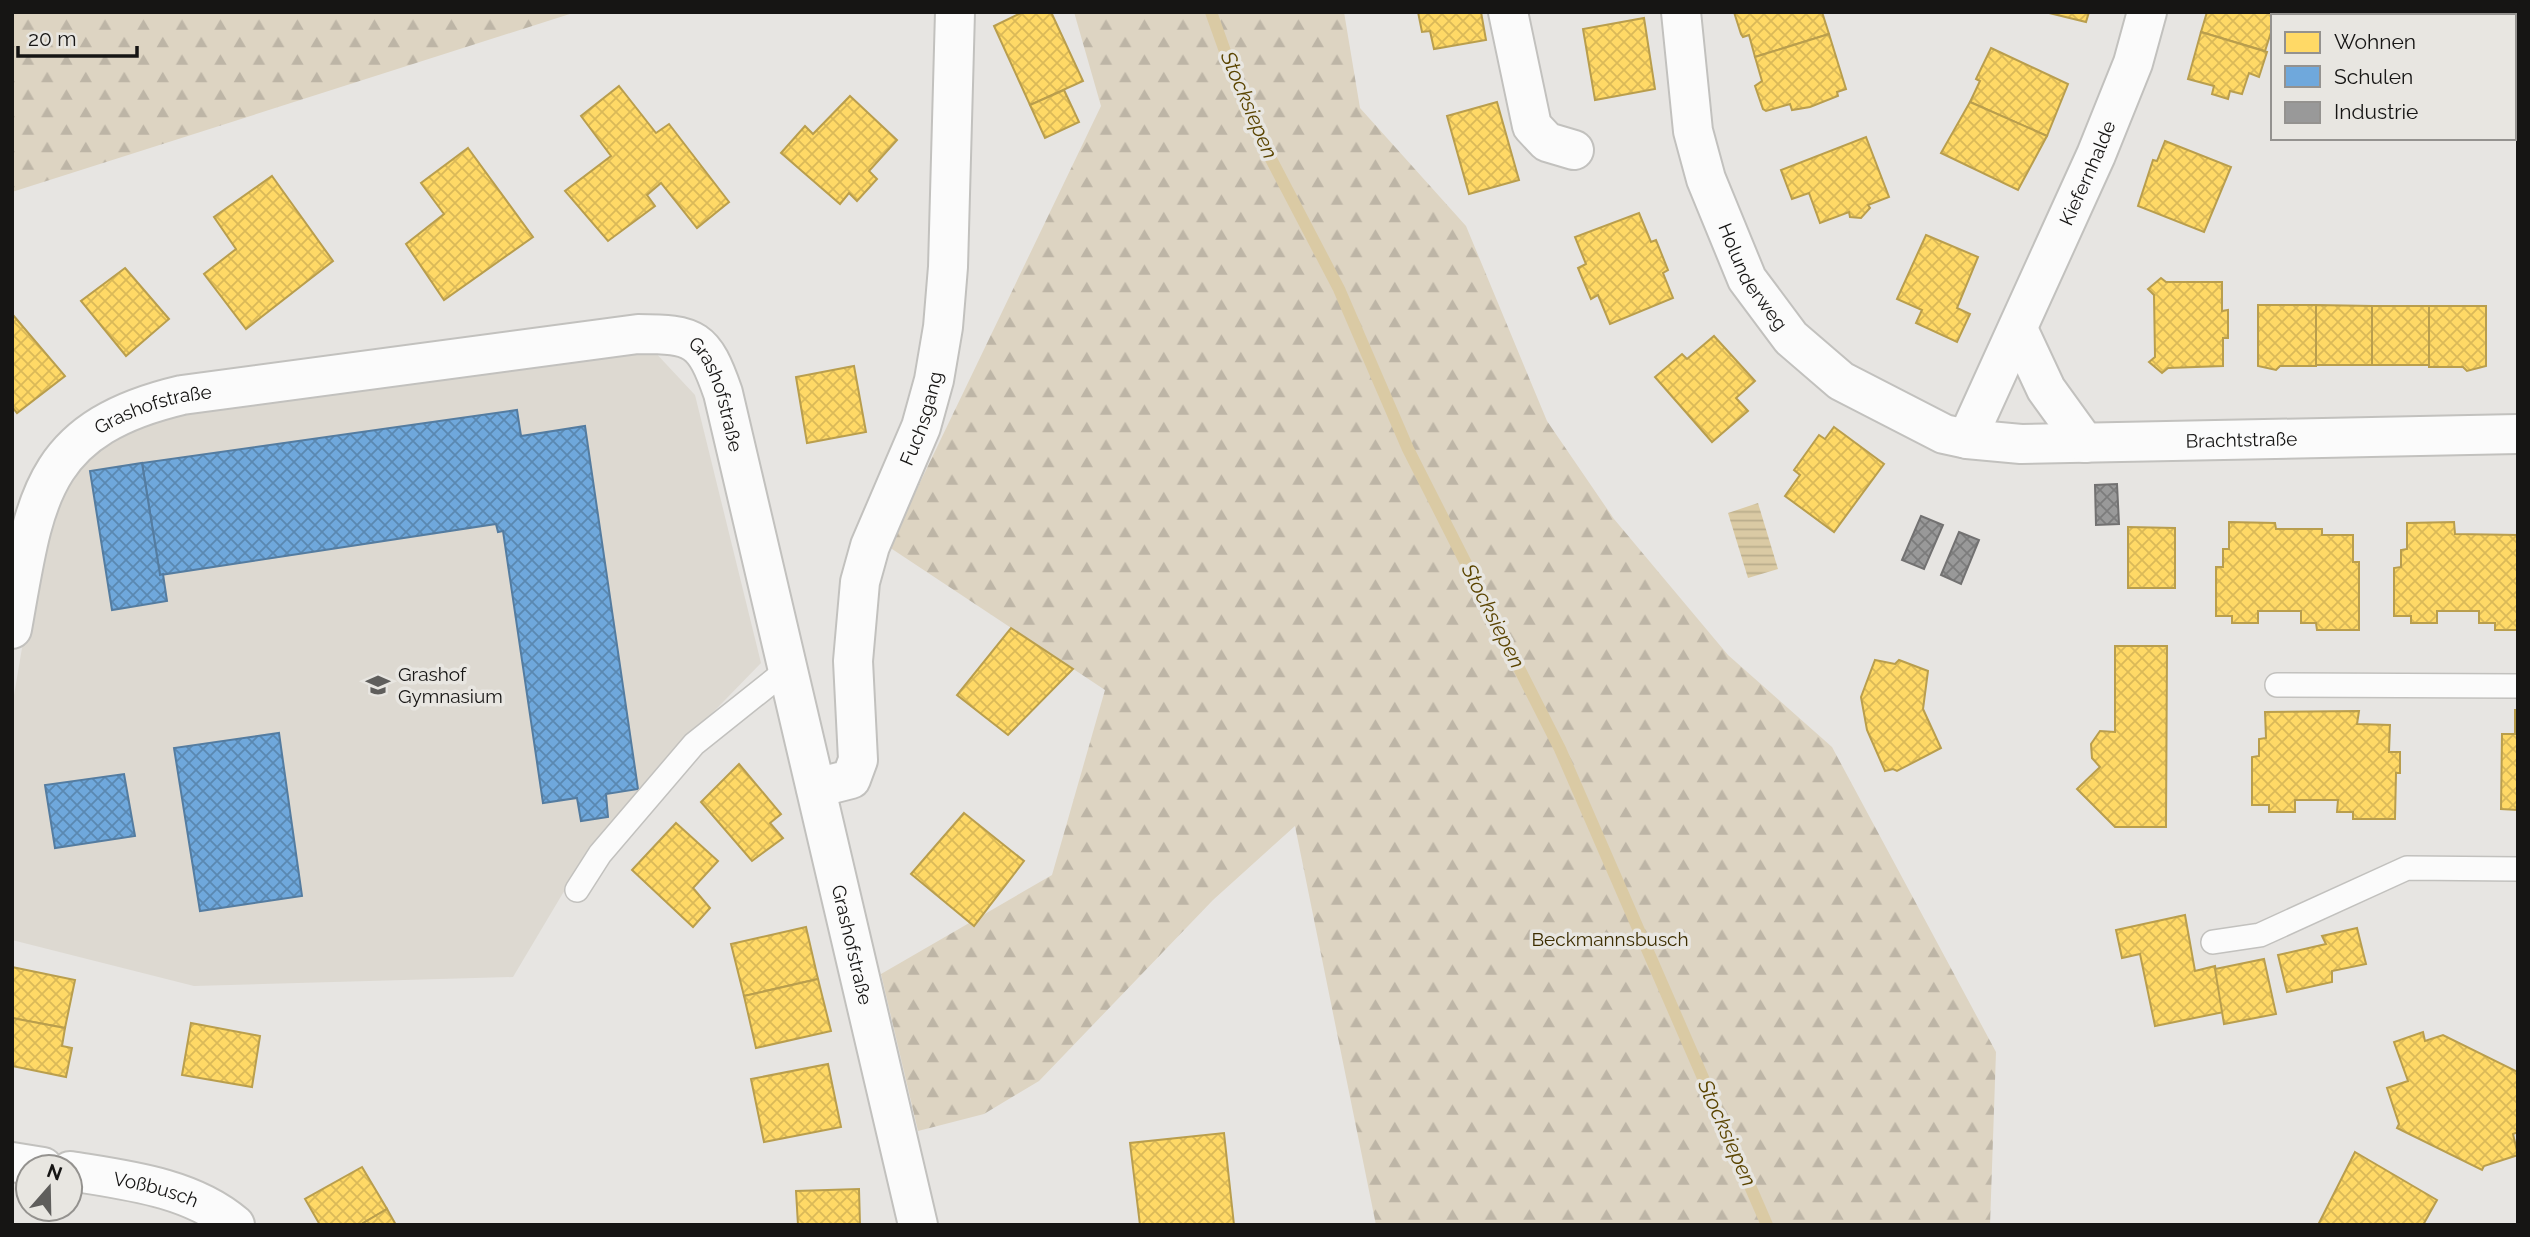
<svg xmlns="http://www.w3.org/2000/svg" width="2530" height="1237" font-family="Raleway,sans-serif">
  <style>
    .built { fill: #ddd9d1 }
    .forest { fill: url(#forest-firs) }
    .water { fill: url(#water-rules) }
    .homes { fill: url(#homes-cross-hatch); stroke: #b99e4d; stroke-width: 2 }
    .schools { fill: url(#schools-cross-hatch); stroke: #547ca0; stroke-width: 2 }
    .industry { fill: url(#industry-cross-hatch); stroke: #727171; stroke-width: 2 }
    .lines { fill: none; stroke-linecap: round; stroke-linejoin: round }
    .stream { stroke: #dacaa4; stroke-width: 12 }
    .lane-casing { stroke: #c2c1be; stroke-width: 26 }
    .street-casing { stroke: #c2c1be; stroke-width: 42 }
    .lane { stroke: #fbfbfb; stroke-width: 23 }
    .street { stroke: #fbfbfb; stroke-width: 38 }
    .labels { text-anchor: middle; stroke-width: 7; stroke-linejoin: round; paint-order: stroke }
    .street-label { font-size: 19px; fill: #161514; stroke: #e8e6e1 }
    .poi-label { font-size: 19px; fill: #161514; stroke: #e8e6e1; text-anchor: start }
    .park-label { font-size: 19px; fill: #3c2d01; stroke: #e8e6e1 }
    .water-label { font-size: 21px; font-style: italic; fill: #5a4400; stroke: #e8e6e1 }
  </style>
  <defs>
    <pattern id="forest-firs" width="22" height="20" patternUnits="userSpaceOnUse" patternTransform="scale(1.75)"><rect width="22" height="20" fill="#ddd4c2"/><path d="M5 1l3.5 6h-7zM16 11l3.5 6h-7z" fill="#bdb5a6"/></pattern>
    <pattern id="water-rules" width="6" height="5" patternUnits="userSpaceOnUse" patternTransform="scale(1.75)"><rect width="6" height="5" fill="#dacaa4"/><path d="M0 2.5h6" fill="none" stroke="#baad8c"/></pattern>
    <pattern id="homes-cross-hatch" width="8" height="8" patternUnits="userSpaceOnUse" patternTransform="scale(1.75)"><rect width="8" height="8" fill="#ffd966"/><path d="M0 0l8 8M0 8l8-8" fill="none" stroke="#dab958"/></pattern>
    <pattern id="schools-cross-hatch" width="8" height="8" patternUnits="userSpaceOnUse" patternTransform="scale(1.75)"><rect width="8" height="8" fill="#6fa8dc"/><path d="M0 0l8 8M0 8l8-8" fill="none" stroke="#5a88b1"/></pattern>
    <pattern id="industry-cross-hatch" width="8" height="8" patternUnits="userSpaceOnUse" patternTransform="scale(1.75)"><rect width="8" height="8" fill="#999"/><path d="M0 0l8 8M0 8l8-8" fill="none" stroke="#7c7c7c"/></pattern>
  </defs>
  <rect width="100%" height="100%" fill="#e7e5e2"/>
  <polygon class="built" points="652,349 695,395 761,663 689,737 594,851 563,893 513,977 194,986 12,940 12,707 40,542 57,498 128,412"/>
  <g class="forest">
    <polygon points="12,12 576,12 12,192"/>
    <polygon points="1074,12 1344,12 1360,108 1466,226 1547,421 1614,519 1728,655 1832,747 1996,1052 1990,1225 1376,1225 1295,826 1213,900 1039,1081 984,1114 918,1131 881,974 1052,875 1105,690 889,547 1101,106"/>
  </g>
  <polygon class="water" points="1758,503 1778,569 1748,578 1728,513"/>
  <g class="homes">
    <polygon points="1051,12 1083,81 1030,105 994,26 1023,12"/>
    <polygon points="1418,12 1481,12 1486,40 1434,49 1430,31 1422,32"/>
    <polygon points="1734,12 1822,12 1829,34 1755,57 1749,35 1743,37 1741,34"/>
    <polygon points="2045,12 2089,12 2086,22"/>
    <polygon points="2207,12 2273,12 2273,26 2265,51 2201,32"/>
    <polygon points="1644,18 1655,89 1595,100 1583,29"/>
    <polygon points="2201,32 2267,52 2259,77 2249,73 2242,94 2230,91 2228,99 2212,94 2214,86 2188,79"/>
    <polygon points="1829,34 1846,89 1837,92 1838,96 1810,107 1792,110 1790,104 1766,111 1763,109 1755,86 1762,81 1755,57"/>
    <polygon points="1991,48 2068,84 2047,136 1970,102 1980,81 1976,79"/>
    <polygon points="619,86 656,133 669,124 729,202 697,228 661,183 647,195 655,206 608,241 565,191 611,156 581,116"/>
    <polygon points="1064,90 1079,122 1045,138 1030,105"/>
    <polygon points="850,96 897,140 869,171 877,179 857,201 849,193 840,204 781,153 805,126 813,134"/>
    <polygon points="1497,102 1519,180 1469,194 1447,116"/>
    <polygon points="1970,102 2047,136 2018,190 1941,153"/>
    <polygon points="1866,137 1889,197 1868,205 1870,208 1861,218 1850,217 1849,212 1820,223 1809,193 1792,199 1781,170"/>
    <polygon points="2165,141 2231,167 2204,232 2138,206 2153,160 2157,161"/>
    <polygon points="468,148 533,237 444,300 406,244 444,214 421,183"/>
    <polygon points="272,176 333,261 246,329 204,274 236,249 214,217"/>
    <polygon points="1639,213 1651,242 1656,240 1668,270 1663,273 1673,298 1610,324 1598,295 1591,299 1578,268 1586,264 1575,237"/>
    <polygon points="1926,235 1978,257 1957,308 1970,314 1957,342 1916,323 1922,310 1897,299"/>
    <polygon points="125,268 169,319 126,356 81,301"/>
    <polygon points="2161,278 2166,282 2222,282 2222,311 2228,310 2228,338 2223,338 2223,366 2168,368 2162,373 2149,362 2155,357 2154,295 2148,289"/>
    <polygon points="2258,305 2316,305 2316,366 2280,366 2276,370 2258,366"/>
    <polygon points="2316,305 2372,306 2372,365 2316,365"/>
    <rect x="2372" y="306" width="57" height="59"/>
    <polygon points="2429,306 2486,306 2486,366 2467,371 2463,367 2429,367"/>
    <polygon points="13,315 65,376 17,413 12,407"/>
    <polygon points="1714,336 1755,381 1736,398 1748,411 1712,442 1655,377 1682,354 1687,359"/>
    <polygon points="854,366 866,432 807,443 796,377"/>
    <polygon points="1834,427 1884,464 1834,532 1785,496 1800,475 1794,470 1819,435 1825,439"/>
    <polygon points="2229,522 2275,523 2276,529 2322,529 2322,535 2353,535 2353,562 2359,562 2359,630 2317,630 2316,623 2301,623 2301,611 2258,611 2258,623 2232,623 2232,616 2216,616 2216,567 2223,567 2223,549 2229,549"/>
    <polygon points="2454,522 2455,534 2518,535 2518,630 2495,630 2495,623 2479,623 2479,611 2437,611 2437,623 2411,623 2411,616 2394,616 2394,568 2401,567 2401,550 2407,549 2407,523"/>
    <polygon points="2128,527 2175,528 2175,588 2128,588"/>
    <polygon points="1011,628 1073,669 1008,735 957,695"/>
    <polygon points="2115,646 2167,646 2166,827 2115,827 2077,789 2100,767 2092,758 2091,744 2100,731 2115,732"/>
    <polygon points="1875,660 1895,664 1899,660 1928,671 1923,709 1941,748 1897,771 1893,769 1885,771 1867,730 1861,697"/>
    <polygon points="2515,710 2518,710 2518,810 2501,809 2502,734 2515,734"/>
    <polygon points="2359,711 2357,724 2390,725 2389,752 2400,752 2400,773 2396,773 2395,819 2353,819 2353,812 2337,812 2338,800 2295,800 2295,812 2269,812 2269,805 2252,805 2252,757 2259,756 2259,739 2266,738 2265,712"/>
    <polygon points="739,764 781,814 770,823 783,838 752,861 701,802"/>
    <polygon points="964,813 1024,861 974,926 911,874"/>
    <polygon points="676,823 718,861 693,888 710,908 693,927 632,870"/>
    <polygon points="2185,915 2195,971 2215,966 2224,1012 2155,1026 2140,954 2122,958 2116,930"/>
    <polygon points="806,927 818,979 744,996 731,944"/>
    <polygon points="2357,928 2366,964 2332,971 2332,982 2287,992 2278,955 2326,944 2322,936"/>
    <polygon points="2264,959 2276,1014 2224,1024 2215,969"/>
    <polygon points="12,967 75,980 65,1028 12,1018"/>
    <polygon points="818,979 831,1031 756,1048 744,996"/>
    <polygon points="12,1018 65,1028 62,1046 72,1048 66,1077 12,1066"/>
    <polygon points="191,1023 260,1036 252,1087 182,1075"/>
    <polygon points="2423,1032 2425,1041 2443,1035 2518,1072 2518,1132 2513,1134 2518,1155 2484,1166 2482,1170 2397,1128 2399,1124 2387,1088 2408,1081 2394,1042"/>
    <polygon points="828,1064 841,1127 764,1142 751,1079"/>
    <polygon points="1224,1133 1234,1225 1140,1225 1130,1143"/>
    <polygon points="2355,1152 2437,1200 2423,1225 2318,1225"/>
    <polygon points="362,1167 387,1209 360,1225 320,1225 305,1199"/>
    <polygon points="859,1189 860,1225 798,1225 796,1191"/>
    <polygon points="387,1209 396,1225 360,1225"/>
  </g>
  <g class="schools">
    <polygon points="517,410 521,436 585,426 638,789 606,794 608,817 581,821 577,798 543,803 503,531 498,532 496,524 160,575 142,463"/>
    <polygon points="142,463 160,575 163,574 167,601 112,610 90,471"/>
    <polygon points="279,733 302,896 200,911 174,748"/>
    <polygon points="124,774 135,836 55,848 45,785"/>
  </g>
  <g class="industry">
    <polygon points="2117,484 2119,524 2096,525 2095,485"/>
    <polygon points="1921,516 1943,525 1924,569 1902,560"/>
    <polygon points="1959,532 1979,540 1961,584 1941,575"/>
  </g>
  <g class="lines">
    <polyline class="stream" points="1211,12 1247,113 1339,289 1408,449 1560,749 1767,1225"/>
    <g class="lane-casing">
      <g id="lane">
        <polyline points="2277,685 2518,686"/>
        <polyline points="577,890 600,854 694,744 788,669"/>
        <polyline points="2213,942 2260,935 2407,868 2518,869"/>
      </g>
    </g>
    <g class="street-casing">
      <g id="street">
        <polyline points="1508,12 1532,126 1547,142 1574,150"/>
        <path id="s1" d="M1681,12L1693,131L1706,179L1747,279L1791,338L1841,381L1944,434L1967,439L2021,444L2518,434"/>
        <polyline points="2018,329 2046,389 2085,443"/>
        <path id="s2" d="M1967,439L2096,155L2133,63L2147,12"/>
        <path id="s3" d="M12,629C35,501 38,429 182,395L638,334C695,334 704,338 723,393L918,1225"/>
        <path id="s4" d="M816,788L851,779L858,760L853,661L860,582L870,546L921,427L934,380L943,327L948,267L955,12"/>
        <polyline points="12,1162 43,1167"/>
        <path id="s5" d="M70,1171C125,1180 191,1187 235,1225"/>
      </g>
    </g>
    <use href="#lane" class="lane"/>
    <use href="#street" class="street"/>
  </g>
  <defs>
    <g id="school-bare" transform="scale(1.89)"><path d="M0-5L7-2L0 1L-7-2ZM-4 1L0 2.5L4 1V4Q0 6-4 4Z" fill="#5f5e5c" stroke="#e8e6e1" stroke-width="2.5" paint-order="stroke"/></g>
  </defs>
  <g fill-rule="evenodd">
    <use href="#school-bare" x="378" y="685"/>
  </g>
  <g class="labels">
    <g class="street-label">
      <text dy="7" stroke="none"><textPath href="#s2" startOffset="292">Kiefernhalde</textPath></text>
      <text dy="7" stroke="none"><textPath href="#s1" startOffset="278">Holunderweg</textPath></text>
      <text dy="7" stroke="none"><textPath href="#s3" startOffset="892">Grashofstraße</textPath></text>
      <text dy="7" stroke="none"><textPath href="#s3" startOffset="285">Grashofstraße</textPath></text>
      <text dy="7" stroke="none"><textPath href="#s4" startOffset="410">Fuchsgang</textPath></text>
      <text dy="7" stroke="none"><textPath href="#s1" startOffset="831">Brachtstraße</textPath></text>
      <text dy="7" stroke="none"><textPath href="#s3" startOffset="1460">Grashofstraße</textPath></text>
      <text dy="7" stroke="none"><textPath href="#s5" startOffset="88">Voßbusch</textPath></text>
    </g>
    <g class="poi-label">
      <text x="398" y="681">Grashof<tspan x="398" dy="22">Gymnasium</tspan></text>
    </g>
    <g class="park-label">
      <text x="1610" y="946">Beckmannsbusch</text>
    </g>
    <g class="water-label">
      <text transform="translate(1249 105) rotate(67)" y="7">Stocksiepen</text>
      <text transform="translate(1493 616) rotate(63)" y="7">Stocksiepen</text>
      <text transform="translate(1727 1133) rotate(66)" y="7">Stocksiepen</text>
    </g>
  </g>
  <rect width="2530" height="1237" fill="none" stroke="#161514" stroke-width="28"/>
  <rect x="2271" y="14" width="245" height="126" fill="#e8e6e1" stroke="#94928f" stroke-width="2"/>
  <rect x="2285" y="32" width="35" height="21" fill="#ffd966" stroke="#94928f" stroke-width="2"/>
  <text x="2334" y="49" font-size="21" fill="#161514">Wohnen</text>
  <rect x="2285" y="66" width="35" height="21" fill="#6fa8dc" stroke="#94928f" stroke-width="2"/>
  <text x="2334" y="84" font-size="21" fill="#161514">Schulen</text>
  <rect x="2285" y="102" width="35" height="21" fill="#999999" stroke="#94928f" stroke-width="2"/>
  <text x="2334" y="119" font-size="21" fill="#161514">Industrie</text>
  <g transform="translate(49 1188) rotate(20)"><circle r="33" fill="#e8e6e1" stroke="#94928f" stroke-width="2"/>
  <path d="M0-5L12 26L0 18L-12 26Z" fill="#5f5e5c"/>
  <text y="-10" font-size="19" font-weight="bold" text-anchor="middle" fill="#161514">N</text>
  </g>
  <path d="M18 46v10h119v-10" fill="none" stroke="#161514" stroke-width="3.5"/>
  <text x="28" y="46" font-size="21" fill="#161514" stroke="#e8e6e1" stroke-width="5" paint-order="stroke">20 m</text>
</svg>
